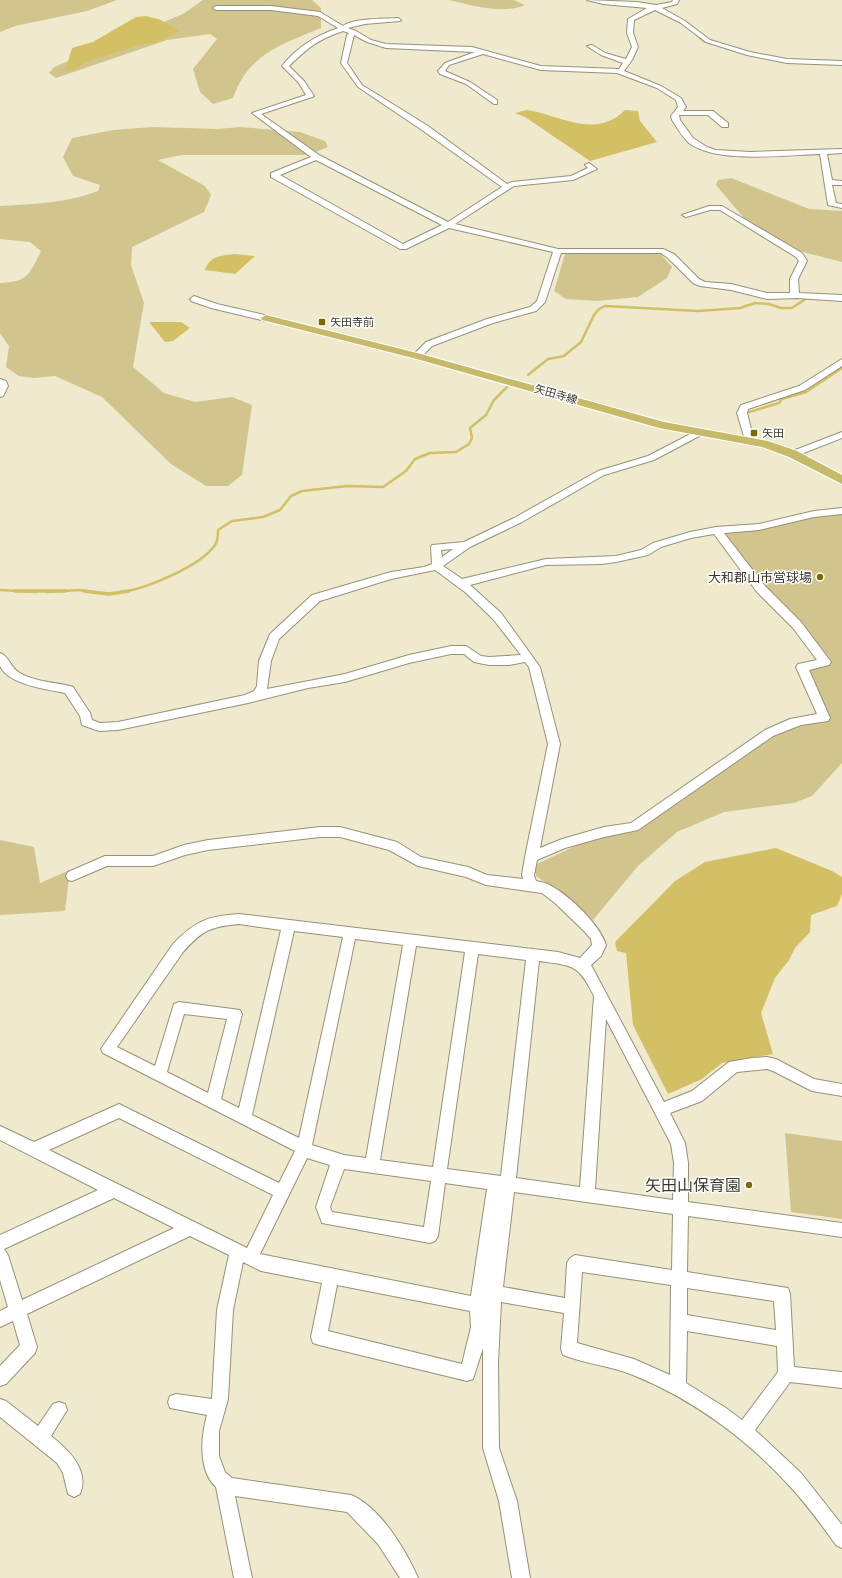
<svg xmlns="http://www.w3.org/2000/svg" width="842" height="1578" font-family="'Source Sans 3','Noto Sans JP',sans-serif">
  <rect width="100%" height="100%" fill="#efeace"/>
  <path fill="#d1c58d" d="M0 0H117L87 11 15 26 0 32Z
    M203 0H312L321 8V28C281 45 249 53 233 98L213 104 200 92 193 69 217 39 210 34 167 40 56 78 49 73 54 67 183 14Z
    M449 0H514L525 5C502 15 472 5 449 0Z
    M153 127 217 129 240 127 300 132 325 141 328 147 308 155H182L158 160 205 186 211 195 204 212 132 247 131 265 144 303 133 367 164 393 195 402 232 397 252 405 242 475 228 486H206L171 464 102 397 55 376 34 378 19 376 6 367 9 346 0 333V283C28 282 29 275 41 251L30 242 0 239V206C34 204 67 203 98 191L100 185 73 176 63 157 72 138 113 130Z
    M731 178 809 209 842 211V262L799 251 749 224 716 185 718 180Z
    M565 254H661L672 267 667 278 638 297 597 301 566 299 554 291Z
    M842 513V763L812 796 794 803 724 812 677 832 638 866 593 920 569 898 536 876 535 865 586 841 644 825 779 730 827 716 806 669 830 662 800 621 762 585 722 532 755 530 824 515Z
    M0 840 34 847 40 883 70 870 65 911 0 915Z
    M785 1133 842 1141V1219L791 1212Z"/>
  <path fill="#d3bf64" d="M146 16 161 20 179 31 158 42 136 46 91 60 69 72 65 71 72 48 93 42 136 17Z
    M527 110C560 115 596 140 625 110L638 111 640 121 657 142 590 161 525 117 515 113Z
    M234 254 255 256 235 274 205 270C210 256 220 256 234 254Z
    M149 322H181L190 328 173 341 165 342Z
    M776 848 832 871 842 877V894L837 906 811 915 810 932 795 948 789 960 775 978 761 1013 773 1054 722 1063 702 1079 668 1094 633 1025 626 953 617 951 615 942 675 881 705 862Z"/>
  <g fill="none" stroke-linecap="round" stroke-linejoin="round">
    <path stroke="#d3bf64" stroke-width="2" d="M696 34 703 41 730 49
      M795 60 842 61"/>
    <path stroke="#d3bf64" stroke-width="2.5" d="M528 375 548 359 564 356 581 342 594 315 599 309 605 306 698 311 740 308 755 303 769 304 781 308H792L807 298H810
      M746 413 779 403 782 399 806 392 842 368
      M0 590 36 592
      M47 592 79 590 92 592
      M123 592C147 588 201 566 215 545 218 540 218 535 218 530L232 521 263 517 280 510 291 496 302 491 347 486 383 487 406 471 415 459 430 453 456 452 469 444 472 438 470 428 486 415 494 400 507 387"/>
    <path stroke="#d3bf64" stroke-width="3.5" d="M15 591H66
      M84 591 109 594 129 591"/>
    <defs>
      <path id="minor" d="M587 0 637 2 656 5 672 2 673 0H679L677 4 662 8 685 21 710 40 750 52 787 59 842 61V65L787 63 747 55 706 42 681 23 655 10 634 20 633 33 638 47 632 60 624 71 661 86 681 98 686 107 683 111H713L728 123V127H722L708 115H679L680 120 693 138 707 147 716 150 750 152 842 149V153L827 154 832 180 842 181V185H832L836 203 842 204V208L828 205 820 154C785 155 717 164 689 143 682 137 677 127 672 120L671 116 678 107 676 100 657 88 617 73 541 70 483 54 449 65 445 71 470 82 497 100V104H494L466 84 440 74 438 71 445 63 475 52 386 48 367 42 354 35 347 63 362 85 428 126 507 184 512 182 571 176 588 168 585 165 589 163 597 169 573 180 514 186 455 224 558 249H663L674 254 699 279 705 282 731 284 767 293H790V279L799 261 796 257 720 210H710L686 217 682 215 709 206H722L802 253 807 261 798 279 799 293 842 295V301L797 298 767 299 731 290 700 286 693 283 668 258 661 253H561L545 302 536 311 493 323 432 346 420 358H414V354L426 342 487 319 530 307 537 301 553 252 449 228 406 249H400L271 177V173L311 157 252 113 306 95 299 83 282 66C297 47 315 36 338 28L318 16 271 10H216L213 8 216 6H271L320 12 343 26C353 18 384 19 398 18L401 20 400 21 365 24 348 28 356 31 371 40 386 44 472 47 541 66 619 69 623 63 601 55 587 46 592 45 605 53 626 59 632 47 627 33 628 19 647 8 603 4ZM343 31 349 33 347 35 341 63 358 87 422 130 502 187 448 222 319 155 261 114 312 97 314 96 304 81 289 66C309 47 317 40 343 31ZM316 160 442 225 403 244 280 175Z
        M194 296 217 304 269 316 270 318 266 321 211 308 191 301 190 299Z
        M842 359V366L805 390 748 409 747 413 754 441 752 443H746L737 413 741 405 799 386Z
        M0 379 6 381 8 386 3 396 0 397Z
        M700 429 703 430V434L654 460 604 475 522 522 470 547 443 566 462 579 546 559 616 556 641 550 653 543 690 532 716 527 759 524 814 511 842 508V514L814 517 759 530 724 533 765 586 801 622 831 662 829 665 809 670 830 718 828 721 801 725 773 736 638 830 604 837 565 848 537 860 534 875 536 881C541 882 547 883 551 886 570 896 600 925 606 945L601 956 591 965 664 1102 692 1091 729 1062 752 1058 767 1057 776 1059 814 1079 842 1084V1096L812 1091 773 1071 767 1069 737 1072 702 1101 670 1113 685 1143 688 1163V1202L842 1223V1237L688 1216 687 1272 788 1288 790 1294 794 1367 842 1372V1388L790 1382 755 1430 801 1473 842 1525V1548L836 1545C823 1527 810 1509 795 1492 751 1442 695 1400 633 1375 611 1366 586 1364 563 1355L561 1349 564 1313 501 1302 498 1363 499 1448 517 1501 530 1578H512L499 1501 483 1448V1348L473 1379 467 1381 319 1345 313 1343 311 1337 322 1283 261 1271 243 1262 233 1310 228 1399 219 1431V1456L225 1472 232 1478 351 1495C380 1507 406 1550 418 1578H400L378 1544 347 1512 235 1496 252 1578H234L216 1487C198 1471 201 1436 207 1415L170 1408 168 1402 170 1396 176 1394 212 1399 217 1310 229 1255 190 1236 27 1314 37 1347 35 1353 6 1384 0 1386V1366L20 1345 13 1321 0 1327V1311L8 1307 0 1280V1235L98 1190 0 1140V1126L34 1142 119 1104 279 1183 295 1151 103 1053 101 1049 173 944C195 921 208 916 239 914L558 952 580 958 592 945 591 939 584 931 555 903 542 893 486 885 466 877 418 866 389 850 340 837H320L208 850 185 855 153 866H107L72 881 68 880 66 876 68 872 105 856H153L184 845 208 840 320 827H340L397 842 421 857 468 867 487 875 523 879 522 875 525 857 548 744 529 667 525 662 509 665H489L474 662 464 654H451L409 663 345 682 308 688 248 703 118 730 99 731 82 725 80 716 65 693C46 689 9 685 0 666 0 662 0 657 0 653 9 656 10 666 17 671 32 682 56 682 73 687L90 713 92 720 100 723 118 722 245 695 254 691 257 686 259 661 270 634 312 595 391 572 424 567 432 564 431 547 432 545 464 542 514 518 598 471 648 456ZM714 534 757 592 793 628 817 660 798 664 796 667 817 714 790 719 765 730 631 823 604 827 562 839 540 848 560 744 540 667 501 613 470 585 546 565 602 564 616 562 648 555 661 547 691 538ZM453 549 442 557 441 550ZM435 570 465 592 493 619 521 655 489 657 481 656 466 646H451L409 655 345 674 267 689 271 661 279 639 320 601 391 579ZM239 924 281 930 239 1108 221 1099 242 1014 240 1010 179 1002 174 1004 155 1066 117 1047 183 952C203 930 209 927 239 924ZM294 931 343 937 299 1138 252 1115ZM355 939 403 945 366 1158 344 1155 312 1145ZM416 946 465 952 433 1167 380 1160ZM478 954 526 960 501 1176 447 1169ZM539 961C574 966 578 964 594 996L580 1187 516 1178ZM184 1014 227 1019 208 1093 167 1072ZM606 1019 671 1144 674 1163 673 1200 595 1189ZM119 1118 273 1195 247 1248 49 1150ZM307 1158 330 1165 316 1207 322 1223 430 1243 435 1241 438 1236 445 1183 487 1189 471 1296 260 1254ZM344 1169 431 1181 424 1227 332 1212 330 1207ZM514 1192 673 1214 672 1270 575 1255 570 1258 567 1263 565 1298 503 1287ZM114 1198 174 1228 22 1300 8 1255 4 1249ZM582 1272 671 1285 670 1375 634 1359 577 1343ZM337 1285 470 1311 471 1327 462 1364 328 1331ZM687 1288 774 1301 776 1330 687 1315ZM687 1331 777 1346 778 1372 742 1420 726 1408 686 1383Z
        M842 432V438L796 456H790L788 454 790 452Z
        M0 1399 6 1401 38 1426 53 1404 59 1402 65 1404 67 1410 51 1436C68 1449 90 1470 80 1494L74 1497 68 1494 63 1473 57 1463 0 1417Z"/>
      <path id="major" d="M266 315 421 354 664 422 768 441 797 451 842 475V484L789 457 762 447 659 428 413 358 262 320 261 318Z"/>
    </defs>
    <use href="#minor" stroke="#969178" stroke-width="2"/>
    <use href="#major" stroke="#fff" stroke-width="2"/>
    <use href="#minor" fill="#fff" fill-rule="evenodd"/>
    <use href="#major" fill="#c6b967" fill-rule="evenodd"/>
  </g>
  <g fill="#7c6b03" stroke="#fff" stroke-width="1.5">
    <rect x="318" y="318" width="8" height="8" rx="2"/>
    <rect x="750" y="429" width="8" height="8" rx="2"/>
    <circle cx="820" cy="577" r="4"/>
    <circle cx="749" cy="1185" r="4"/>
  </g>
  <g text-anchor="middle" stroke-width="3" stroke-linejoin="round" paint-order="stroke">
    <g font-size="11" fill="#3a382d" stroke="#fff" text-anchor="start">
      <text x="330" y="326">矢田寺前</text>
      <text x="762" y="437">矢田</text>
    </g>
    <g font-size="11" fill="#3a382d" stroke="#fff">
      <text transform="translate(556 394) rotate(16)" y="4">矢田寺線</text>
    </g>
    <g font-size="13" fill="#3a382d" stroke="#fff" text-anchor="end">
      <text x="812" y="582">大和郡山市営球場</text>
    </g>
    <g font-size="16" fill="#3a382d" stroke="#fff" text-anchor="end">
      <text x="741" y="1191">矢田山保育園</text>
    </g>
  </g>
</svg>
